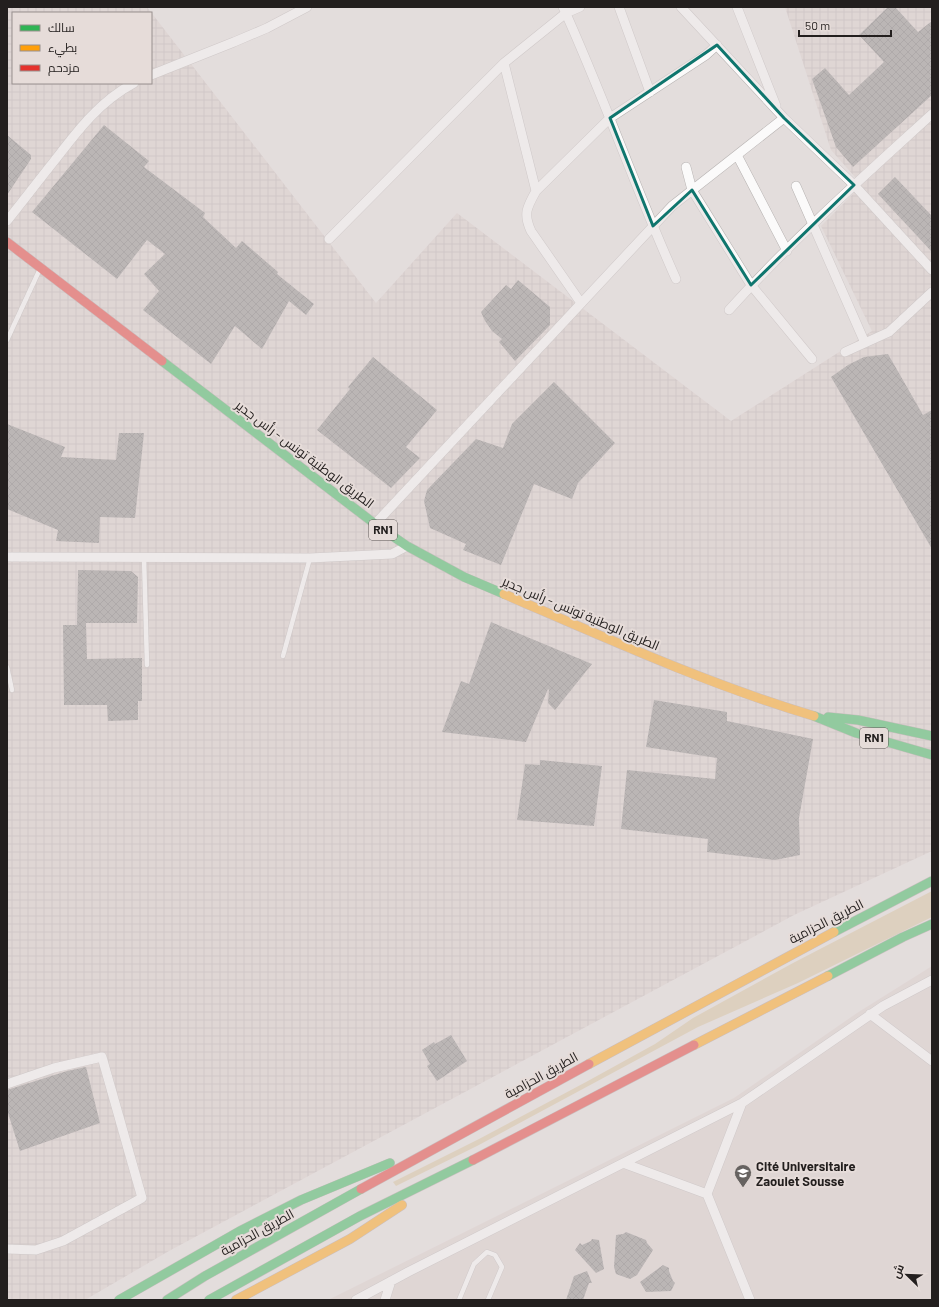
<svg xmlns="http://www.w3.org/2000/svg" width="939" height="1307" font-family="Barlow,Cairo,sans-serif">
  <defs>
    <pattern id="industrial-grid" width="8" height="8" patternUnits="userSpaceOnUse"><rect width="8" height="8" fill="#dacecb"/><path d="M0 4h8M4 0v8" fill="none" stroke="#bbb0ae"/></pattern>
    <pattern id="building-cross-hatch" width="8" height="8" patternUnits="userSpaceOnUse"><rect width="8" height="8" fill="#8a8786"/><path d="M0 0l8 8M0 8l8-8" fill="none" stroke="#706e6d"/></pattern>
  </defs>
  <rect width="100%" height="100%" fill="#e3dddc"/>
  <path fill="#dacecb" d="M932 966V1300H328L734 1098 857 1013Z"/>
  <path fill="url(#industrial-grid)" fill-rule="evenodd" d="M7 7H147L376 303 457 213 731 421 872 331 821 226 862 185 831 150 785 7H932V851L794 915 169 1251 85 1300H7ZM13 13H151V83H13Z"/>
  <path fill="#d5c29c" d="M932 891V917L798 983 698 1027 477 1146 396 1186 393 1182 479 1139 586 1082 655 1044 693 1018 793 963Z"/>
  <path fill="url(#building-cross-hatch)" d="M888 7H895L918 32 932 21V95L853 167 836 147 812 79 825 68 849 95 884 62 859 35Z
    M104 125 149 161 144 167 205 213 203 217 236 248 242 241 278 272 277 274 314 304 306 315 289 301 262 349 235 326 211 364 143 310 159 291 144 274 165 254 147 240 117 279 32 212Z
    M7 135 31 155V159L7 195Z
    M895 177 932 216V252L878 194Z
    M518 280 550 307V325L515 361 499 342 502 339 492 331 485 321 481 312 506 285 511 289Z
    M888 354 923 415 932 410V549L831 377 848 365 864 357Z
    M373 357 437 410 406 447 420 458 391 488 317 430 350 389 348 387Z
    M554 382 615 443 578 483 572 499 534 484 501 565 463 550 466 544 430 528 424 501 427 490 476 439 503 448 512 424Z
    M7 424 65 447 61 457 116 460 119 433H144L135 518 100 517 99 543 56 541 58 530 7 509Z
    M78 570 131 571 138 577 137 623H86L87 659 142 658V701H138V720L108 721 107 705H64L63 625H77Z
    M491 622 592 664 555 710 548 703 549 690 548 689 526 742 442 732 461 681 469 684Z
    M654 700 727 712V721L813 739 799 818 800 855 775 860 707 852 708 839 621 829 627 770 715 779 717 758 646 747Z
    M540 760 602 766 594 826 517 820 525 764 540 765Z
    M451 1035 467 1061 437 1081 427 1066 430 1064 422 1050 434 1042 435 1044Z
    M86 1067 100 1123 20 1151 7 1110V1090L67 1071Z
    M626 1232 646 1240 647 1243 653 1250 637 1275 630 1279 616 1274 614 1267 616 1235 623 1234Z
    M592 1239 599 1240 604 1269 596 1273 575 1250 580 1243 582 1245 591 1241Z
    M663 1265 669 1268V1271L673 1281 675 1283 671 1291 646 1292 640 1282Z
    M587 1271 592 1283H589L583 1300H566L574 1276Z"/>
  <g fill="none" stroke-linecap="round" stroke-linejoin="round">
    <defs>
      <path id="lane" d="M7 340 39 271
        M144 557 147 665
        M283 656 310 558
        M7 667 12 690
        M459 1300 474 1264 487 1252 495 1255 502 1267 488 1300"/>
      <path id="street" d="M563 7C604 97 636 190 676 279
        M619 7 650 92
        M681 7 784 118 854 185 932 270
        M737 7 776 106
        M504 63 536 191
        M151 75 234 42 267 28 307 7
        M737 155 787 251
        M686 167 692 190 751 285 812 359
        M796 186 865 343
        M7 221C23 201 39 180 55 160 78 130 100 101 134 83
        M329 239 441 126 504 63 566 13 580 7
        M581 303 531 231C523 214 527 207 536 191L610 118 706 55 717 45
        M729 310C792 240 863 177 932 114
        M845 352 889 332 932 292
        M375 524 672 206 784 118
        M7 557 310 558 392 554 407 546
        M870 1014 932 1061
        M7 1084 54 1068 102 1057 142 1198 63 1241 36 1250 7 1249
        M742 1103 707 1194 750 1300
        M623 1163 707 1194
        M356 1300 408 1272 742 1103 883 1006 932 980
        M385 1300 391 1281"/>
      <path id="fast" d="M162 361 375 524 407 546 464 577 504 594
        M814 716 856 733 932 755
        M828 717 858 720 932 736
        M834 932 932 881
        M828 976 903 937 932 924
        M119 1300 240 1231 301 1200 390 1163
        M167 1300 205 1276 361 1189
        M209 1300 360 1216 473 1160"/>
      <path id="slow" d="M504 594C606 638 707 684 814 716
        M694 1045 828 976
        M589 1064 834 932
        M236 1300 350 1239 402 1205"/>
      <path id="jam" d="M7 242 162 361
        M473 1160 694 1045
        M361 1189 589 1064"/>
    </defs>
    <use href="#lane" stroke="#b6b2b1" stroke-width="5.5"/>
    <use href="#street" stroke="#b6b2b1" stroke-width="10"/>
    <use href="#fast" stroke="#ab9c9d" stroke-width="10"/>
    <use href="#slow" stroke="#ab9c9d" stroke-width="10"/>
    <use href="#jam" stroke="#ab9c9d" stroke-width="10"/>
    <use href="#lane" stroke="#fbfafa" stroke-width="4.5"/>
    <use href="#street" stroke="#fbfafa" stroke-width="9"/>
    <use href="#fast" stroke="#30b455" stroke-width="9"/>
    <use href="#slow" stroke="#ff9f0a" stroke-width="9"/>
    <use href="#jam" stroke="#e5322d" stroke-width="9"/>
  </g>
  <path d="M0 0H939V1307H0ZM717 45 784 118 854 185 751 285 692 190 653 226 610 118Z" fill="#e3dddc" fill-opacity=".55" fill-rule="evenodd"/>
  <path fill="none" stroke="#0f766e" stroke-width="3" stroke-linejoin="round" d="M717 45 784 118 854 185 751 285 692 190 653 226 610 118Z"/>
  <defs>
    <symbol id="university-pin" viewBox="-11 -11 22 30"><path d="M0 17L-7.5 6A9.5 9.5 0 1 1 7.5 6Z" fill="#666260" stroke="#e6dcd9"/><path d="M0-5L7-2L0 1L-7-2ZM-4 1L0 2.5L4 1V4Q0 6-4 4Z" fill="#fff"/></symbol>
  </defs>
  <g fill-rule="evenodd">
    <use href="#university-pin" x="733" y="1163" width="20" height="27"/>
  </g>
  <g text-anchor="middle" stroke-width="4" stroke-linejoin="round" paint-order="stroke">
    <g fill="#e6dcd9" stroke="#5e5856" stroke-width="1">
      <rect x="369" y="520" width="28" height="20" rx="3"/>
      <rect x="860" y="728" width="28" height="20" rx="3"/>
    </g>
    <g font-size="12" font-weight="bold" fill="#231f1e">
      <text x="383" y="534">RN1</text>
      <text x="874" y="742">RN1</text>
    </g>
    <g font-size="13" fill="#231f1e" stroke="#e6dcd9">
      <text transform="translate(305 454) rotate(37)" y="5">الطريق الوطنية تونس - رأس جدير</text>
      <text transform="translate(581 613) rotate(23)" y="5">الطريق الوطنية تونس - رأس جدير</text>
      <text transform="translate(826 921) rotate(-27)" y="5">الطريق الحزامية</text>
      <text transform="translate(541 1075) rotate(-29)" y="5">الطريق الحزامية</text>
      <text transform="translate(257 1232) rotate(-29)" y="5">الطريق الحزامية</text>
    </g>
    <g font-size="13" font-weight="bold" fill="#231f1e" stroke="#e6dcd9" text-anchor="start">
      <text x="756" y="1171">Cité Universitaire<tspan x="756" dy="15">Zaouiet Sousse</tspan></text>
    </g>
  </g>
  <rect width="939" height="1307" fill="none" stroke="#231f1e" stroke-width="16"/>
  <rect x="12" y="12" width="140" height="72" fill="#e6dcd9" stroke="#98908e"/>
  <rect x="20" y="25" width="20" height="6" fill="#30b455" stroke="#98908e"/>
  <text x="48" y="32" font-size="12" fill="#231f1e">سالك</text>
  <rect x="20" y="45" width="20" height="6" fill="#ff9f0a" stroke="#98908e"/>
  <text x="48" y="52" font-size="12" fill="#231f1e">بطيء</text>
  <rect x="20" y="65" width="20" height="6" fill="#e5322d" stroke="#98908e"/>
  <text x="48" y="72" font-size="12" fill="#231f1e">مزدحم</text>
  <g transform="translate(907 1275) rotate(293)" stroke="#e6dcd9" stroke-width="3" paint-order="stroke">
  <path d="M0-3L7 15L0 10L-7 15Z" fill="#231f1e"/>
  <text y="-6" font-size="11" font-weight="bold" text-anchor="middle" fill="#231f1e">ش</text>
  </g>
  <path d="M799 30v6h92v-6" fill="none" stroke="#231f1e" stroke-width="2"/>
  <text x="805" y="30" font-size="12" fill="#231f1e" stroke="#e6dcd9" stroke-width="3" paint-order="stroke">50 m</text>
</svg>
